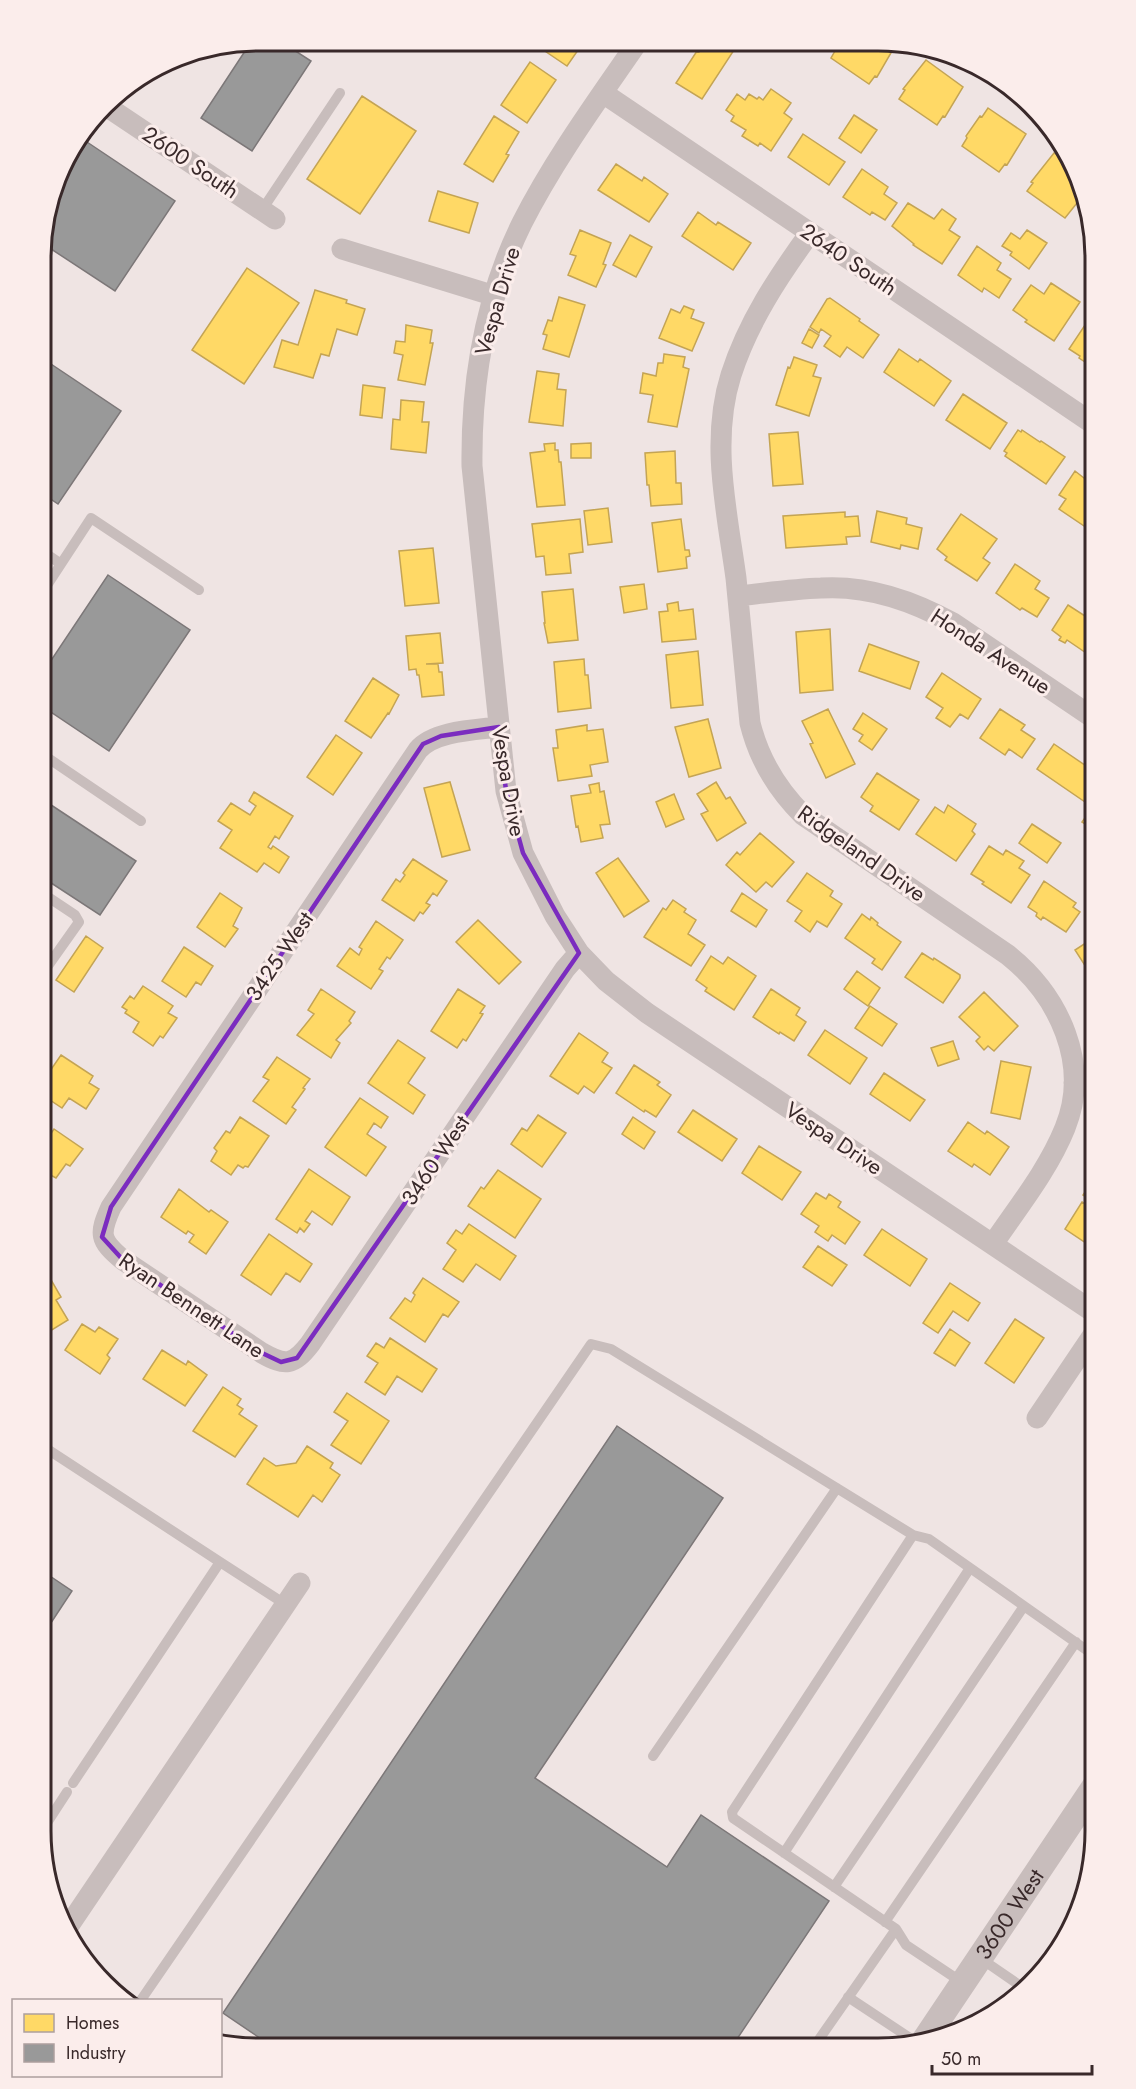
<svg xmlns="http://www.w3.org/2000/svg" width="1136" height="2089" font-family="Jost,sans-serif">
  <rect width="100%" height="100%" fill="#efe4e3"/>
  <path fill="#ffd966" stroke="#c4a454" stroke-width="1.5" d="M542 42 583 43 567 66 539 47Z
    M705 43H730L736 47 702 99 676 83 697 51 699 52Z
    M839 44H892L895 46 877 77 875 76 869 84 831 58Z
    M926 60 963 87 945 117 943 116 937 125 899 99 905 90 903 89Z
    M530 62 556 80 527 123 501 105Z
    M1006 87 1021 94 1033 111 1003 91Z
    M771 89 791 103 784 113 792 119 771 151 760 143 758 146 742 136 746 130 731 121 734 116 726 110 737 94 745 100 749 94 757 99 759 97 763 100Z
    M362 96 416 131 360 214 307 179Z
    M988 108 1026 134 1007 165 1005 164 999 172 962 146 967 138 966 136 980 116 982 117Z
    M854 115 877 130 861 153 839 138Z
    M494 116 519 132 506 154 509 155 493 182 464 164Z
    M803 134 845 162 829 185 788 157Z
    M1054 153 1067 162 1084 188 1085 193 1065 218 1027 191 1033 183 1031 182Z
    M616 164 642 181 644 177 668 194 649 222 598 190Z
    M862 169 888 187 884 194 897 203 885 220 872 212 870 215 843 197Z
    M438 191 478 203 469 233 429 221Z
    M908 203 934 219 942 209 956 219 949 230 960 237 942 264 913 245 914 244 892 226Z
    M698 212 716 225 718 222 751 243 733 270 682 236Z
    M580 230 611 243 603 264 606 265 596 287 568 275 576 256 570 254Z
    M1027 230 1047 243 1029 269 1010 255 1012 252 1002 246 1011 233 1020 239Z
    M630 235 652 247 636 277 613 265Z
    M977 246 1001 263 997 270 1011 279 999 298 984 288 982 292 958 275Z
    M247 268 299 303 244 384 192 350Z
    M1051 283 1080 302 1054 341 1025 322 1027 320 1013 310 1031 285 1044 294Z
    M315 290 347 300 346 303 365 309 357 335 337 329 329 356 321 354 313 378 274 367 282 340 298 345Z
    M559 297 585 305 569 357 543 349 547 335 543 334 548 320 552 321Z
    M830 298 860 319 859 321 879 335 863 358 847 347 840 357 824 346 831 336 821 329 819 333 810 327 827 299Z
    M684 306 694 310 691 318 704 323 692 351 659 338 671 309 680 313Z
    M1087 322 1093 326 1095 323V366L1092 364 1091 366 1079 358 1080 356 1069 349Z
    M406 325 432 330 430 343H433L425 385 398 380 403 355 394 353 396 341 405 342Z
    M809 329 819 335 812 348 802 343Z
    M899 349 918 362 920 359 951 381 934 406 884 372Z
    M664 354 685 357 683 367 689 369 677 427 648 422 653 395 640 393 643 373 656 376 658 363H663Z
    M794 357 817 365 813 376 821 378 809 416 776 405 788 367 790 368Z
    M537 371 559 374 557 389 566 390 563 426 529 422Z
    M363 385 385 388 382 418 360 415Z
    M963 394 1007 423 990 449 946 420Z
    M401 400 424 402 422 422H429L426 453 391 449 393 419 400 420Z
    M1018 430 1021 432 1022 430 1040 442 1041 441 1065 457 1046 484 1005 456 1007 453 1004 451Z
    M798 432 803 484 773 486 769 434Z
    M555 443V450H558L559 462H561L565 505 537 507 530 453 545 451 544 444Z
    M591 443V458H571V444Z
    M675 451 676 483H681L682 504 651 506 649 485H647L645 453Z
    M1075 471 1084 478 1087 474 1093 478 1090 481 1095 485V529L1093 532 1059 509 1066 499 1059 495Z
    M608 508 612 542 588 545 584 511Z
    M877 511 907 518 906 524 922 528 918 549 901 545 900 549 871 542Z
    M845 512V517L858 516 860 536 846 537 847 544 786 548 783 516Z
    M961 514 997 539 983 558 990 563 977 581 945 560 947 557 937 549Z
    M580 519 583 552 569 554 571 573 546 575 544 556 536 557 532 524Z
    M681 519 685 550H689L690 556 686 557 687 568 658 572 652 523Z
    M433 548 439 603 405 606 399 551Z
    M1015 564 1040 581 1035 589 1049 598 1037 617 1022 608 1020 610 996 593Z
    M644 584 647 609 624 613 620 587Z
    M573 589 578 640 548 643 544 623H545L542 592Z
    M678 602 679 611 693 609 696 639 662 642 659 612 668 611 667 604Z
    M1068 605 1088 618 1091 614 1095 616V652L1092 657 1067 640 1065 643 1059 640 1061 637 1052 630Z
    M830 629 833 690 800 693 796 632Z
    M440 633 443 663 426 664H438L439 672H442L444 695 422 697 419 675H417L416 669 409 670 406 636Z
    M869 644 919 662 910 689 859 671Z
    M698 651 703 705 671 708 666 655Z
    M584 659 585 675H588L591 708 558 712 554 662Z
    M942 673 981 699 968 719 960 714 950 727 936 718 943 708 926 697Z
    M373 678 399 695 389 714 388 713 371 738 345 721Z
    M828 709 855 764 826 778 810 744 813 743 802 721Z
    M1000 709 1025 725 1021 730 1035 739 1022 758 1009 749 1005 755 980 738Z
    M863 713 887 729 872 750 859 741 863 735 853 729Z
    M708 719 721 768 689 777 675 727Z
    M587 725V731L603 729 608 762 590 765 592 776 558 781 553 748H558L556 730Z
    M336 735 362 753 333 795 307 777Z
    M1054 744 1095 772V794L1088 804 1037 769Z
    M877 773 919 800 899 830 870 811 873 806 861 797Z
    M450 782 470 850 442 857 424 788Z
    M716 782 726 799 730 797 746 823 717 841 701 814 708 811 697 794Z
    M599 783 600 792 604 791 610 824 600 825 603 838 581 842 578 826 576 827 571 796 591 793 589 785Z
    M254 792 293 816 279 839 275 836 268 847 271 849 273 846 289 857 279 873 264 863 257 872 220 848 232 830 218 821 231 803 250 815 256 806 249 801Z
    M674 794 684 819 666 827 656 802Z
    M948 805 976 824 972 831 975 834 956 861 916 834 935 807 944 813Z
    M1092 808 1095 810V826L1093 829 1082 822Z
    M1032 824 1061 843 1047 863 1019 843Z
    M760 833 794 862 772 887 766 882 756 892 726 865 737 852 740 855Z
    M989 846 1003 855 1006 850 1024 861 1019 868 1030 875 1011 903 982 884 984 882 971 874Z
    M618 858 649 901 624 917 596 873Z
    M413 859 447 881 437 896 433 893 426 903 430 905 423 914 420 912 414 921 382 900 396 879 400 882 405 875 403 873Z
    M807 873 833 891 830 896 842 904 827 927 817 921 810 932 795 921 802 911 787 901Z
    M1044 881 1076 903 1073 907 1080 912 1066 932 1043 917 1041 920 1036 916 1037 913 1028 907Z
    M220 893 242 908 233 926 238 929 225 947 197 927Z
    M742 893 767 910 756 927 731 911Z
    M673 900 686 909 684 912 696 920 688 934 705 945 691 966 644 937 663 908 666 910Z
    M862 914 870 920 871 917 878 923 877 925 901 942 882 970 872 963 875 959 845 938Z
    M478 920 521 962 499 984 456 942Z
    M376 921 403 940 390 959 387 957 379 969 383 971 371 989 337 966 350 948 359 955 362 949 359 947Z
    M86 936 103 948 74 992 56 980Z
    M1095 937V979L1093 978 1075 950Z
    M184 947 213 966 201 985 196 982 186 997 162 981Z
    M922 953 933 960 934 958 960 975V978L943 1003 905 977Z
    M711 956 723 964 728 957 756 976 734 1010 705 991 707 988 696 980Z
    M857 971 880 988 868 1006 844 989Z
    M143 986 173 1006 168 1013 177 1018 163 1038 160 1036 153 1046 133 1032 139 1022 125 1013 127 1010 122 1007 130 996 134 999Z
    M321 989 355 1012 349 1021 351 1023 336 1040 340 1043 331 1058 297 1035 314 1014 308 1010Z
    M458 989 485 1006 480 1013 483 1014 466 1041 463 1039 457 1048 431 1031Z
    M771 989 800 1008 796 1015 806 1022 794 1041 780 1032 779 1034 753 1017Z
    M984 992 1018 1026 994 1051 988 1046 984 1050 976 1041 980 1037 959 1017Z
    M870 1006 897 1024 882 1046 855 1028Z
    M825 1030 867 1058 850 1084 808 1055Z
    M579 1033 608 1053 602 1062 612 1068 594 1093 584 1086 578 1094 550 1076Z
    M398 1040 425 1058 408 1083 425 1095 413 1114 368 1083Z
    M953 1041 959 1059 938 1066 931 1048Z
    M61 1055 93 1076 89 1083 99 1089 86 1109 69 1098 62 1108 41 1094V1084Z
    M277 1057 310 1079 303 1088 305 1089 292 1107 296 1110 286 1124 253 1101 269 1080 263 1077Z
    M1001 1061 1031 1067 1020 1119 991 1113Z
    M634 1065 660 1082 657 1085 671 1095 656 1117 645 1110 644 1112 616 1093Z
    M884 1073 925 1100 910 1121 870 1094Z
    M360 1098 388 1117 381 1128 374 1123 367 1134 386 1147 366 1176 325 1147Z
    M693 1110 737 1139 722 1161 678 1132Z
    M538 1115 566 1133 542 1167 511 1144 522 1128 527 1131Z
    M240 1117 269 1136 248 1167 245 1166 243 1168 238 1165 231 1175 211 1161 217 1151 214 1148 226 1131 230 1133Z
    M633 1117 655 1132 644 1149 622 1134Z
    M968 1122 985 1134 987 1131 1009 1147 990 1175 974 1164 972 1167 948 1151Z
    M54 1129 83 1149 70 1166 66 1164 56 1178 41 1170V1148Z
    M759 1146 801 1172 782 1200 742 1173Z
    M309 1169 350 1197 332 1225 312 1211 305 1221 310 1224 304 1232 300 1228 297 1233 276 1219Z
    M498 1170 541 1199 515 1238 468 1206 481 1187 484 1189Z
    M1095 1177V1203L1083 1195Z
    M179 1189 209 1212 211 1210 228 1222 206 1254 189 1242 194 1235 188 1231 186 1234 161 1217Z
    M816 1193 826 1199 829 1194 841 1202 838 1207 860 1222 845 1244 832 1235 828 1241 815 1232 819 1226 801 1214Z
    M1082 1202 1095 1210V1249L1065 1229Z
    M469 1224 516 1256 500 1280 476 1264 463 1282 443 1269 456 1250 447 1243 456 1230 462 1234Z
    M882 1229 927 1259 910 1286 864 1255Z
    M269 1234 312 1264 300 1282 286 1273 271 1295 241 1275Z
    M818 1246 847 1265 832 1286 803 1267Z
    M41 1276 44 1281 50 1278 61 1297 56 1300 68 1320 42 1336Z
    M423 1278 459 1302 448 1317 443 1314 425 1342 390 1318 405 1298 411 1302 415 1295 413 1293Z
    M950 1283 980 1303 968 1321 953 1311 938 1333 923 1323Z
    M1015 1319 1044 1338 1014 1383 985 1363Z
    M82 1324 95 1332 99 1327 118 1339 107 1355 110 1358 100 1374 65 1350Z
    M950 1329 970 1343 955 1366 934 1353Z
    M390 1338 437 1369 422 1392 397 1376 385 1395 365 1382 378 1363 367 1356 376 1343 384 1348Z
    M162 1350 186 1365 188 1361 207 1375 185 1406 143 1379Z
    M223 1387 241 1399 237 1405 243 1409 239 1414 257 1426 235 1457 193 1431Z
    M347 1393 389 1421 361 1464 331 1445 348 1421 334 1412Z
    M307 1446 333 1463 330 1468 340 1475 322 1502 313 1495 298 1517 247 1484 264 1458 276 1466 296 1463Z"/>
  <path fill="#999" stroke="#7c7778" stroke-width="1.5" d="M258 40 280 41 311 61 252 151 201 118 251 42Z
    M81 138 175 201 115 291 42 243V230L63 161Z
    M42 358 121 411 58 504 42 493Z
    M108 575 190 630 109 751 42 706V674Z
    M42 799 136 861 100 915 42 877Z
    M617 1426 723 1498 535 1778 667 1867 701 1815 829 1901 731 2048 273 2047 223 2013Z
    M41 1570 72 1591 41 1638Z"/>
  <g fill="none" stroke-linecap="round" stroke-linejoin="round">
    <path stroke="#c8bdbc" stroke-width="10" d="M262 210 340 93
      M42 551 61 564
      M42 593 91 518 199 590
      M42 754 141 821
      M42 893 75 915 79 922 45 970
      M41 1445 220 1562 73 1783
      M220 1562 285 1604
      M653 1756 837 1488
      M41 1832 67 1792
      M784 1853 970 1568
      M834 1887 1024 1606
      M885 1922 1076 1642
      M980 1958 1025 1989
      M963 1983 906 1945 896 1929 733 1818 732 1812 913 1535 929 1539 1095 1656
      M848 1997 916 2042
      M141 2000 591 1344 611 1349 913 1535
      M813 2048 896 1929"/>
    <path stroke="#c8bdbc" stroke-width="21" d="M637 43C597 101 554 160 522 223 485 298 471 383 472 466L506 791 523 853 555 916 579 953 606 981 647 1013 1095 1313
      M603 93 1095 425
      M106 106 275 219
      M810 233C778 277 748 322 731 375 710 441 727 512 736 578 741 626 745 675 750 723 759 760 777 789 803 815L1008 955C1059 996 1091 1064 1065 1128 1048 1170 1018 1207 993 1244
      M342 249 495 296
      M738 596C765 593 793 589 821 588 867 585 913 601 953 623L1095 719
      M499 727C475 730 434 731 418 750L111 1207C99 1234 99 1240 123 1260L262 1353C285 1366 293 1366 310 1344L565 969 579 953
      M1074 1083 1095 1084
      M1037 1418 1095 1332
      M66 1930 300 1583"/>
    <path stroke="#c8bdbc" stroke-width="26" id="s1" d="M924 2041 1095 1786"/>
  </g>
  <path fill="none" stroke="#7b2cbf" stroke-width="4.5" stroke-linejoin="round" d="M499 727 506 791 523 853 579 953 297 1358 281 1362 262 1353 123 1260 102 1237 111 1207 423 744 441 736Z"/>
  <g text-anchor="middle" stroke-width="6" stroke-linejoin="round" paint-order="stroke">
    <g font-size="22" fill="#39292a" stroke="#fbedeb">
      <text transform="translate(191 162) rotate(34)" y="8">2600 South</text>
      <text transform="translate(849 259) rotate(34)" y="8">2640 South</text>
      <text transform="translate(497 301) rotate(-74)" y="8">Vespa Drive</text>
      <text transform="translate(991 651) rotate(33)" y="8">Honda Avenue</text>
      <text transform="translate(509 781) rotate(80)" y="8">Vespa Drive</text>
      <text transform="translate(862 853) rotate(35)" y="8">Ridgeland Drive</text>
      <text transform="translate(279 956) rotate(-56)" y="8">3425 West</text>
      <text transform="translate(834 1138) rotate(34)" y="8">Vespa Drive</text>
      <text transform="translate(435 1160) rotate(-56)" y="8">3460 West</text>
      <text transform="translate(192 1305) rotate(34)" y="8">Ryan Bennett Lane</text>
      <text dy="8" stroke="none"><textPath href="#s1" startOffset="153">3600 West</textPath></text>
    </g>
  </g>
  <path d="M0 0H1136V2089H0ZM258 51H878A207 207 0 0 1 1085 258V1831A207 207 0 0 1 878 2038H258A207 207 0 0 1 51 1831V258A207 207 0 0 1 258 51Z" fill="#fbedeb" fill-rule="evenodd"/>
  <path fill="none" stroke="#39292a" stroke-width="3" d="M258 51H878A207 207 0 0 1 1085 258V1831A207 207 0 0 1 878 2038H258A207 207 0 0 1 51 1831V258A207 207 0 0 1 258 51Z"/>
  <rect x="12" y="1999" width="210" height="78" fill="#fbedeb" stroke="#ad9f9e" stroke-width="1.5"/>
  <rect x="24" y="2014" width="30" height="18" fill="#ffd966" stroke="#ad9f9e" stroke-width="1.5"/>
  <text x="66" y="2029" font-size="18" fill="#39292a">Homes</text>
  <rect x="24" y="2044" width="30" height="18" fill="#999999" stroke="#ad9f9e" stroke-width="1.5"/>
  <text x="66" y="2059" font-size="18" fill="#39292a">Industry</text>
  <path d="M932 2065v9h160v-9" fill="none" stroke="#39292a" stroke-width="3"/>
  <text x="941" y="2065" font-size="18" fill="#39292a" stroke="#fbedeb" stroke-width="4.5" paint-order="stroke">50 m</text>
</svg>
